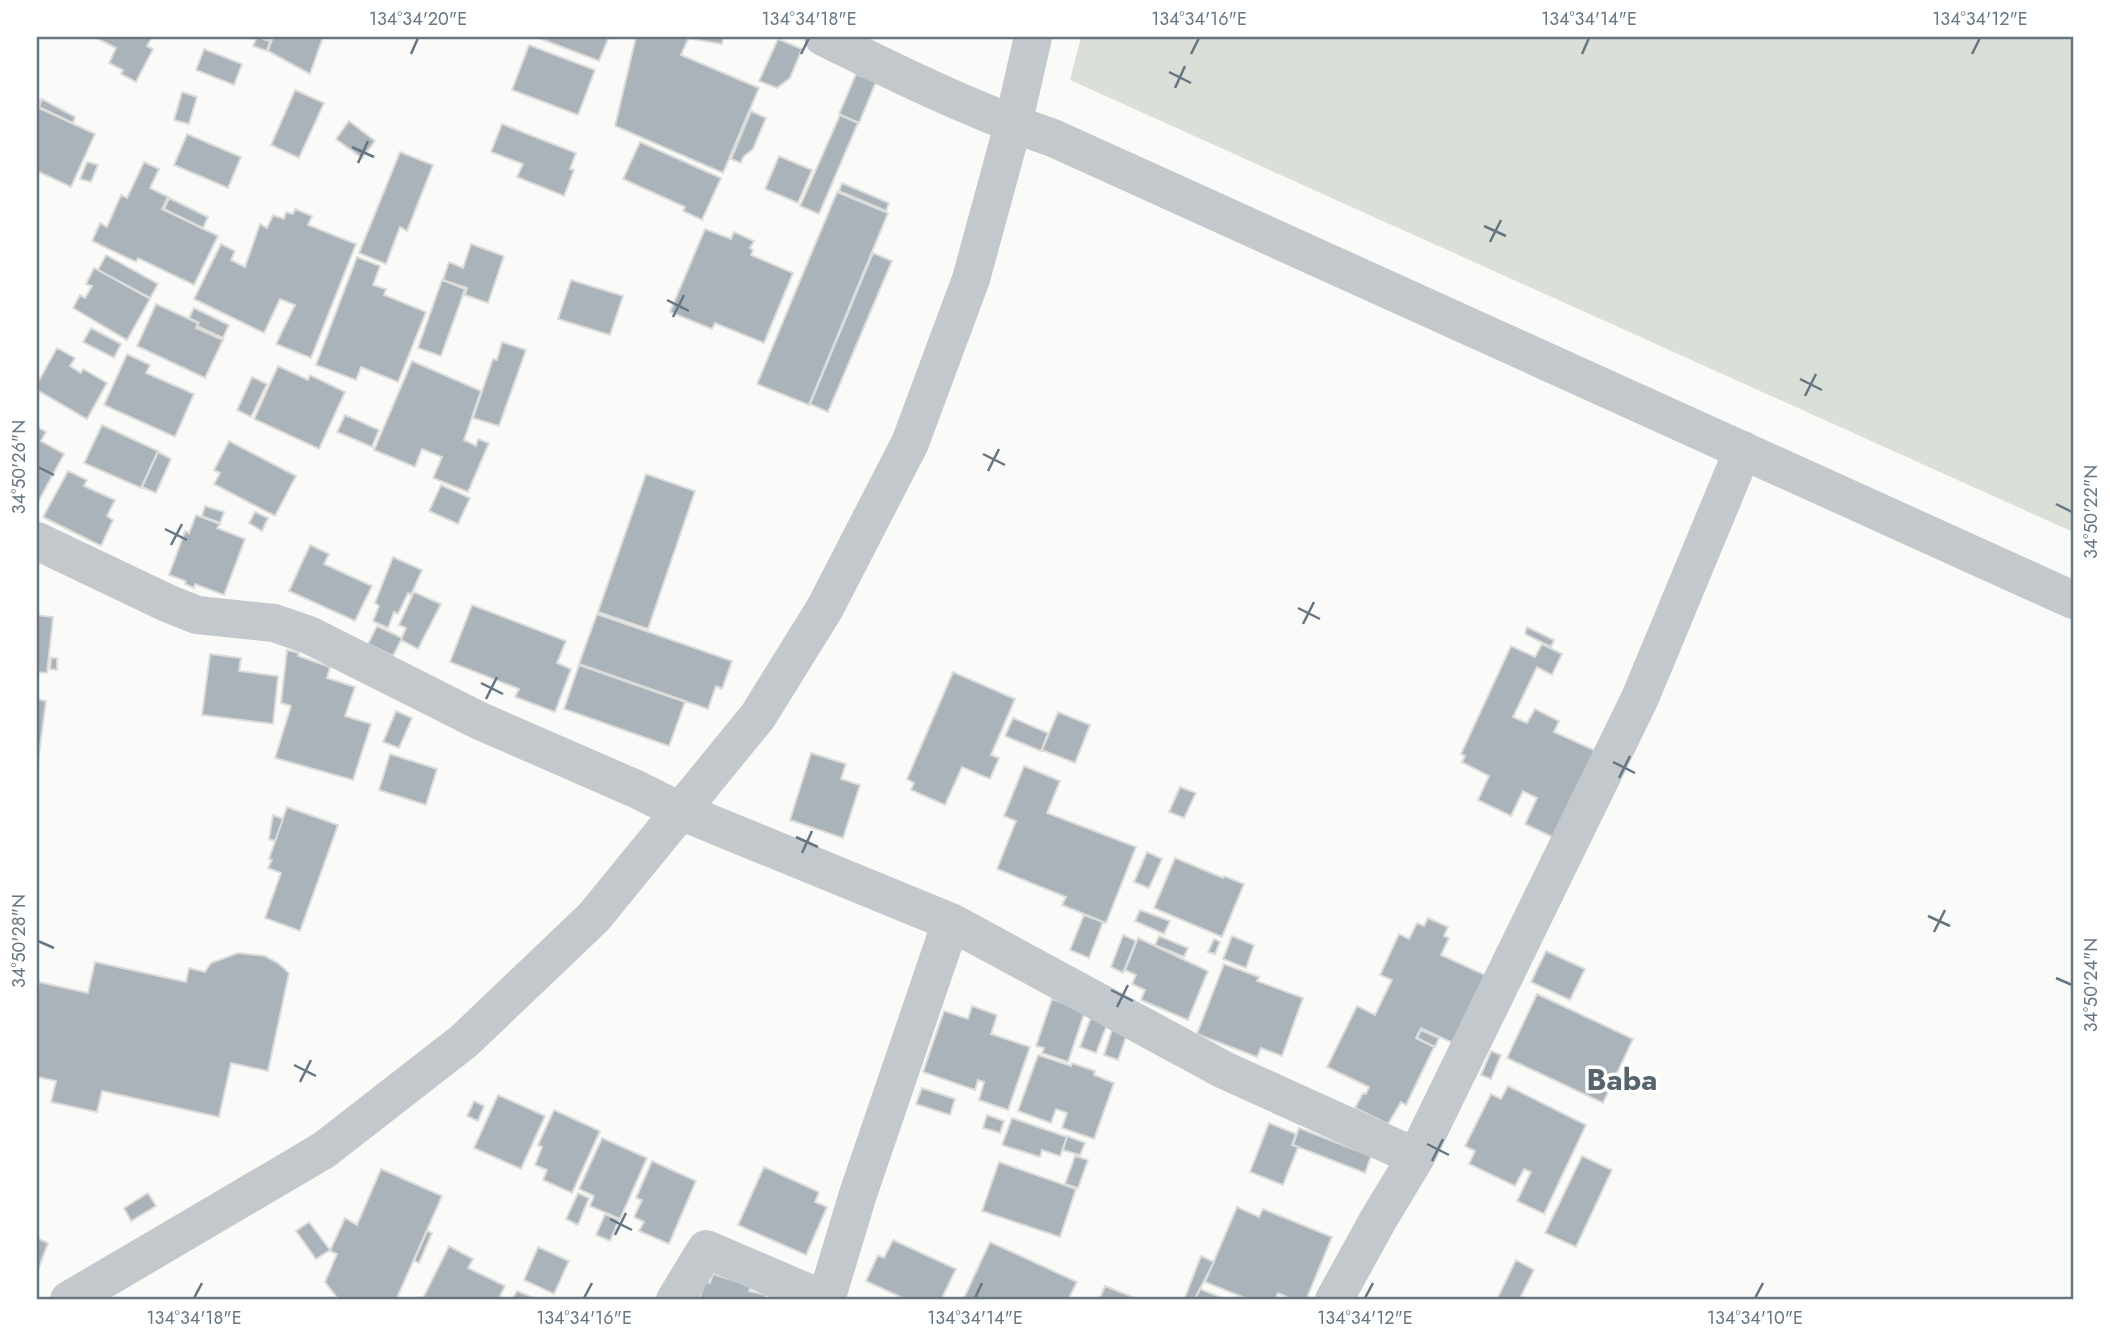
<svg xmlns="http://www.w3.org/2000/svg" width="2110" height="1337" font-family="Jost,sans-serif">
  <rect width="100%" height="100%" fill="#fafaf8"/>
  <path fill="#dadfd7" d="M1081 37H2073V532L1070 80Z"/>
  <path fill="#aab3b9" stroke="#dcdcda" stroke-width="2" d="M94 37H152L147 46 153 49 136 82 121 74 123 70 109 63 116 48Z
    M257 37 270 41 267 51 253 46Z
    M273 37H323L310 74 268 51Z
    M536 37H609L599 61Z
    M636 37H689L681 55 759 88 723 173 615 126Z
    M693 37H723L722 44 692 39Z
    M778 39 802 49 790 78 777 88 759 81Z
    M529 45 595 70 578 115 512 90Z
    M204 49 242 64 234 85 196 70Z
    M856 74 876 82 859 123 839 114Z
    M295 90 324 103 299 158 271 145Z
    M182 92 197 97 189 124 174 120Z
    M37 99 41 100 37 107 95 134 71 187 37 171Z
    M42 99 75 117 73 123 39 107Z
    M751 111 766 118 753 149 743 157 741 163 731 159Z
    M840 115 858 123 819 214 800 206Z
    M349 121 375 141 362 158 336 139Z
    M502 124 576 153 570 169 574 170 564 196 517 177 523 164 491 152Z
    M187 134 241 157 228 188 174 165Z
    M640 142 721 178 702 220 683 211 685 207 623 179Z
    M400 152 433 165 407 231 400 227 386 264 359 253Z
    M779 156 812 170 798 203 765 189Z
    M87 162 98 165 91 182 80 179Z
    M144 162 159 169 150 188 168 197 162 209 218 236 194 285 138 258 136 262 92 241 100 223 107 227 121 195 127 198Z
    M842 183 889 203 886 211 839 191Z
    M837 192 888 213 809 405 757 384Z
    M169 198 208 217 203 228 164 209Z
    M295 209 312 216 308 225 356 244 311 358 276 344 295 305 280 299 264 333 194 299 221 244 235 251 231 260 245 267 260 224 267 228 273 215 284 219 286 212 293 214Z
    M705 229 731 239 734 232 754 241 750 248 753 250 751 255 793 273 764 343 715 323 712 329 670 312Z
    M471 244 504 256 488 303 465 295 467 288 443 280 449 262 463 268Z
    M873 253 892 261 828 412 810 404Z
    M106 255 158 284 150 298 98 270Z
    M357 257 380 266 373 285 386 289 384 295 426 312 398 382 361 367 356 380 316 365Z
    M94 268 150 299 127 340 73 308 80 295 85 298 92 286 86 284Z
    M442 280 465 289 441 356 418 348Z
    M571 280 623 296 610 335 558 319Z
    M156 304 198 323 196 328 223 340 205 378 137 346Z
    M194 308 229 325 223 338 197 326 199 323 189 318Z
    M91 328 121 344 114 358 83 342Z
    M502 342 526 350 499 426 473 418 493 359 497 360Z
    M57 348 75 358 70 366 81 373 83 369 107 383 87 419 37 390V384Z
    M127 354 150 365 146 373 194 394 175 437 104 405Z
    M412 361 481 391 464 440 476 446 478 439 489 443 468 492 433 478 442 457 422 449 415 467 374 450Z
    M278 366 308 380 310 375 345 392 319 449 254 419Z
    M252 377 267 384 251 417 237 410Z
    M345 415 379 430 372 447 337 432Z
    M102 425 158 451 141 488 84 463Z
    M37 427 46 432 41 441 64 454 37 504Z
    M229 441 296 476 275 516 214 484 220 473 214 470Z
    M158 452 171 459 156 493 142 487Z
    M68 471 87 480 84 486 115 500 107 516 113 520 101 546 43 517Z
    M646 474 695 491 648 629 598 612Z
    M441 485 470 498 458 524 429 511Z
    M205 506 224 512 220 523 202 516Z
    M255 512 268 518 262 531 249 523Z
    M196 515 220 524 217 528 245 539 224 595 195 584 194 588 185 584 186 581 169 575 185 531 189 533Z
    M310 545 329 554 324 564 372 586 355 621 289 591Z
    M393 557 422 570 411 595 408 593 398 614 394 612 388 628 373 621 379 606 375 603Z
    M414 592 441 604 418 649 401 640 406 628 399 625Z
    M472 605 566 641 557 663 571 669 555 712 515 697 519 689 450 662Z
    M597 614 732 661 722 689 716 686 708 709 579 664Z
    M37 615 53 617 47 673 37 672Z
    M377 626 402 638 393 656 368 644Z
    M1527 627 1554 640 1551 647 1525 634Z
    M1542 644 1562 654 1552 675 1537 667 1513 717 1527 723 1535 709 1559 721 1554 732 1596 751 1555 838 1525 824 1537 798 1523 791 1511 816 1478 800 1489 776 1462 762 1465 756 1461 754 1511 646 1535 657Z
    M287 650 299 653 298 656 330 667 327 678 355 687 345 716 371 724 353 780 275 758 291 706 281 703Z
    M210 654 241 658 239 671 278 676 273 724 202 715Z
    M51 658H57V670L50 669Z
    M579 665 685 702 669 746 564 709Z
    M953 672 1015 699 991 755 999 758 990 779 962 767 945 805 911 790 914 783 907 779Z
    M37 699 46 701 38 762 37 761Z
    M396 711 412 718 399 748 383 742Z
    M1058 712 1090 725 1075 763 1042 750Z
    M1013 718 1048 733 1041 751 1005 736Z
    M811 753 846 764 841 779 860 785 843 838 790 820Z
    M390 754 437 769 426 805 379 790Z
    M1024 766 1060 781 1047 813 1136 847 1106 923 1062 905 1066 897 997 869 1016 821 1004 816Z
    M1180 787 1196 793 1184 818 1169 812Z
    M287 807 338 825 300 931 265 918 281 873 268 868 272 860 269 859Z
    M273 815 283 819 275 841 269 839Z
    M1147 852 1162 859 1149 888 1134 882Z
    M1175 858 1223 878 1224 876 1244 884 1222 937 1154 908Z
    M1140 910 1170 921 1164 934 1135 921Z
    M1084 915 1103 922 1089 958 1070 950Z
    M1428 918 1448 927 1444 936 1449 938 1441 955 1485 975 1455 1044 1421 1028 1416 1038 1434 1047 1406 1105 1401 1102 1388 1124 1355 1108 1363 1093 1366 1094 1369 1087 1327 1067 1357 1006 1375 1015 1392 980 1380 975 1399 934 1409 939 1417 923 1424 926Z
    M1123 935 1136 941 1123 973 1111 967Z
    M1159 936 1188 948 1184 957 1155 945Z
    M1232 936 1254 945 1246 968 1223 959Z
    M1138 938 1208 971 1188 1020 1141 1000 1145 990 1132 984 1136 975 1125 970Z
    M1214 939 1220 942 1215 954 1208 952Z
    M1546 951 1585 969 1570 1000 1531 982Z
    M238 953 265 956 278 963 289 973 268 1071 231 1063 219 1117 102 1091 97 1112 51 1102 56 1081 37 1077V993L39 982 88 993 95 962 186 982 189 968 205 972 211 963Z
    M1224 964 1259 977 1257 981 1303 998 1282 1056 1261 1048 1257 1057 1197 1034Z
    M1537 994 1633 1039 1603 1103 1507 1058Z
    M1052 999 1085 1011 1068 1062 1042 1053 1044 1048 1036 1046Z
    M972 1006 997 1015 991 1034 1030 1047 1008 1110 979 1100 984 1082 978 1080 975 1090 923 1072 944 1011 968 1019Z
    M1091 1017 1108 1022 1096 1053 1080 1047Z
    M1112 1030 1127 1034 1118 1060 1104 1055Z
    M1421 1030 1439 1038 1435 1047 1417 1038Z
    M1491 1051 1501 1055 1491 1079 1481 1075Z
    M1038 1055 1071 1066 1072 1063 1095 1071 1094 1075 1114 1083 1094 1139 1062 1128 1067 1113 1056 1109 1051 1123 1018 1111Z
    M1508 1086 1586 1125 1544 1214 1517 1201 1531 1172 1524 1169 1515 1186 1469 1164 1475 1151 1465 1146 1491 1094 1501 1099Z
    M922 1088 955 1099 950 1115 916 1104Z
    M498 1095 545 1116 521 1169 474 1148Z
    M474 1101 484 1106 478 1121 467 1116Z
    M554 1110 600 1131 572 1193 543 1180 547 1170 535 1165 542 1147 538 1145Z
    M987 1115 1004 1121 1000 1133 983 1128Z
    M1012 1118 1067 1137 1060 1156 1042 1150 1040 1157 1002 1145Z
    M1269 1123 1296 1134 1292 1145 1298 1147 1283 1185 1250 1172Z
    M1299 1128 1371 1156 1365 1173 1293 1145Z
    M1067 1136 1085 1143 1080 1155 1063 1150Z
    M602 1138 647 1158 620 1219 590 1206 594 1196 579 1189Z
    M1075 1156 1088 1160 1078 1188 1065 1184Z
    M1582 1156 1612 1170 1576 1247 1545 1233Z
    M652 1161 696 1181 669 1244 639 1231 644 1222 634 1217 642 1200 636 1198Z
    M999 1162 1076 1189 1060 1237 982 1211Z
    M764 1167 819 1192 815 1202 827 1207 806 1255 738 1225Z
    M381 1169 442 1196 396 1300H339L325 1282 337 1254 330 1251 345 1218 357 1225Z
    M148 1193 156 1206 131 1221 124 1208Z
    M578 1193 589 1198 578 1225 566 1219Z
    M1237 1207 1259 1217 1263 1209 1332 1237 1306 1300H1294L1278 1293 1275 1300H1250L1205 1282Z
    M605 1214 619 1220 610 1241 596 1235Z
    M309 1222 330 1250 316 1259 296 1231Z
    M427 1231 432 1233 419 1263 414 1261Z
    M37 1238 48 1243 38 1270H37Z
    M893 1240 956 1269 941 1300H907L866 1281 878 1255 884 1258Z
    M990 1242 1077 1282 1068 1300H963Z
    M449 1246 473 1259 468 1268 505 1286 498 1300 423 1298Z
    M538 1247 569 1261 554 1294 524 1280Z
    M1201 1256 1214 1262 1194 1300H1184Z
    M1516 1260 1534 1270 1519 1300H1499L1497 1299Z
    M713 1274 751 1286 749 1291 766 1295 764 1300H699L705 1282 710 1283Z
    M1105 1286 1140 1300H1099Z
    M1200 1289 1227 1300H1195Z
    M517 1291 539 1300H512Z"/>
  <g fill="none" stroke-linecap="round" stroke-linejoin="round">
    <path stroke="#c3c8cc" stroke-width="38" d="M823 37C898 74 973 111 1053 138L2073 600
      M37 541 167 603 197 615 274 623 309 635 480 721 636 789 680 811 951 922 1224 1070 1416 1157
      M675 1300 706 1249 825 1300
      M826 1300 858 1194 951 922
      M1334 1300 1378 1220 1416 1157 1640 698 1743 450"/>
    <path stroke="#c3c8cc" stroke-width="38" d="M69 1300 324 1150 464 1041 594 917 758 716 825 608 910 443 971 279 1013 125 1033 37"/>
  </g>
  <path fill="none" stroke="#657683" stroke-width="2.5" d="M411 54 418 38M801 54 809 38M1191 54 1199 38M1582 54 1589 38M1972 54 1980 38M1169 72 1191 83M1175 88 1185 66M352 147 374 157M358 163 368 141M1484 226 1506 236M1490 242 1501 220M667 300 689 311M673 317 684 295M1800 379 1822 390M1805 396 1816 374M983 454 1005 465M38 467 54 475M988 471 999 449M2056 504 2072 512M165 529 187 540M171 545 182 524M1298 608 1320 619M1303 624 1314 602M481 683 503 694M486 699 497 677M1613 762 1635 773M1619 778 1630 756M796 837 818 847M802 853 812 831M1928 916 1950 926M1934 932 1945 910M38 941 54 948M2056 978 2072 985M1111 990 1133 1001M1117 1007 1128 985M294 1065 316 1076M300 1082 311 1060M1427 1144 1449 1155M1432 1161 1443 1139M610 1219 632 1230M615 1235 626 1213M194 1298 202 1283M584 1298 592 1283M975 1298 982 1283M1365 1298 1373 1283M1755 1298 1763 1283"/>
  <g text-anchor="middle" stroke-width="7" stroke-linejoin="round" paint-order="stroke">
    <g font-size="30" font-weight="bold" fill="#57646e" stroke="#fff">
      <text x="1622" y="1090">Baba</text>
    </g>
  </g>
  <rect width="2110" height="1337" fill="none" stroke="#ffffff" stroke-width="77"/>
  <rect x="38" y="38" width="2034" height="1260" fill="none" stroke="#657683" stroke-width="2.5"/>
  <g font-size="18" text-anchor="middle" fill="#657683">
    <text x="418" y="25">134°34'20"E</text>
    <text x="809" y="25">134°34'18"E</text>
    <text x="1199" y="25">134°34'16"E</text>
    <text x="1589" y="25">134°34'14"E</text>
    <text x="1980" y="25">134°34'12"E</text>
    <text transform="translate(19 467) rotate(-90)" y="6">34°50'26"N</text>
    <text transform="translate(2091 512) rotate(-90)" y="6">34°50'22"N</text>
    <text transform="translate(19 941) rotate(-90)" y="6">34°50'28"N</text>
    <text transform="translate(2091 985) rotate(-90)" y="6">34°50'24"N</text>
    <text x="194" y="1324">134°34'18"E</text>
    <text x="584" y="1324">134°34'16"E</text>
    <text x="975" y="1324">134°34'14"E</text>
    <text x="1365" y="1324">134°34'12"E</text>
    <text x="1755" y="1324">134°34'10"E</text>
  </g>
</svg>
